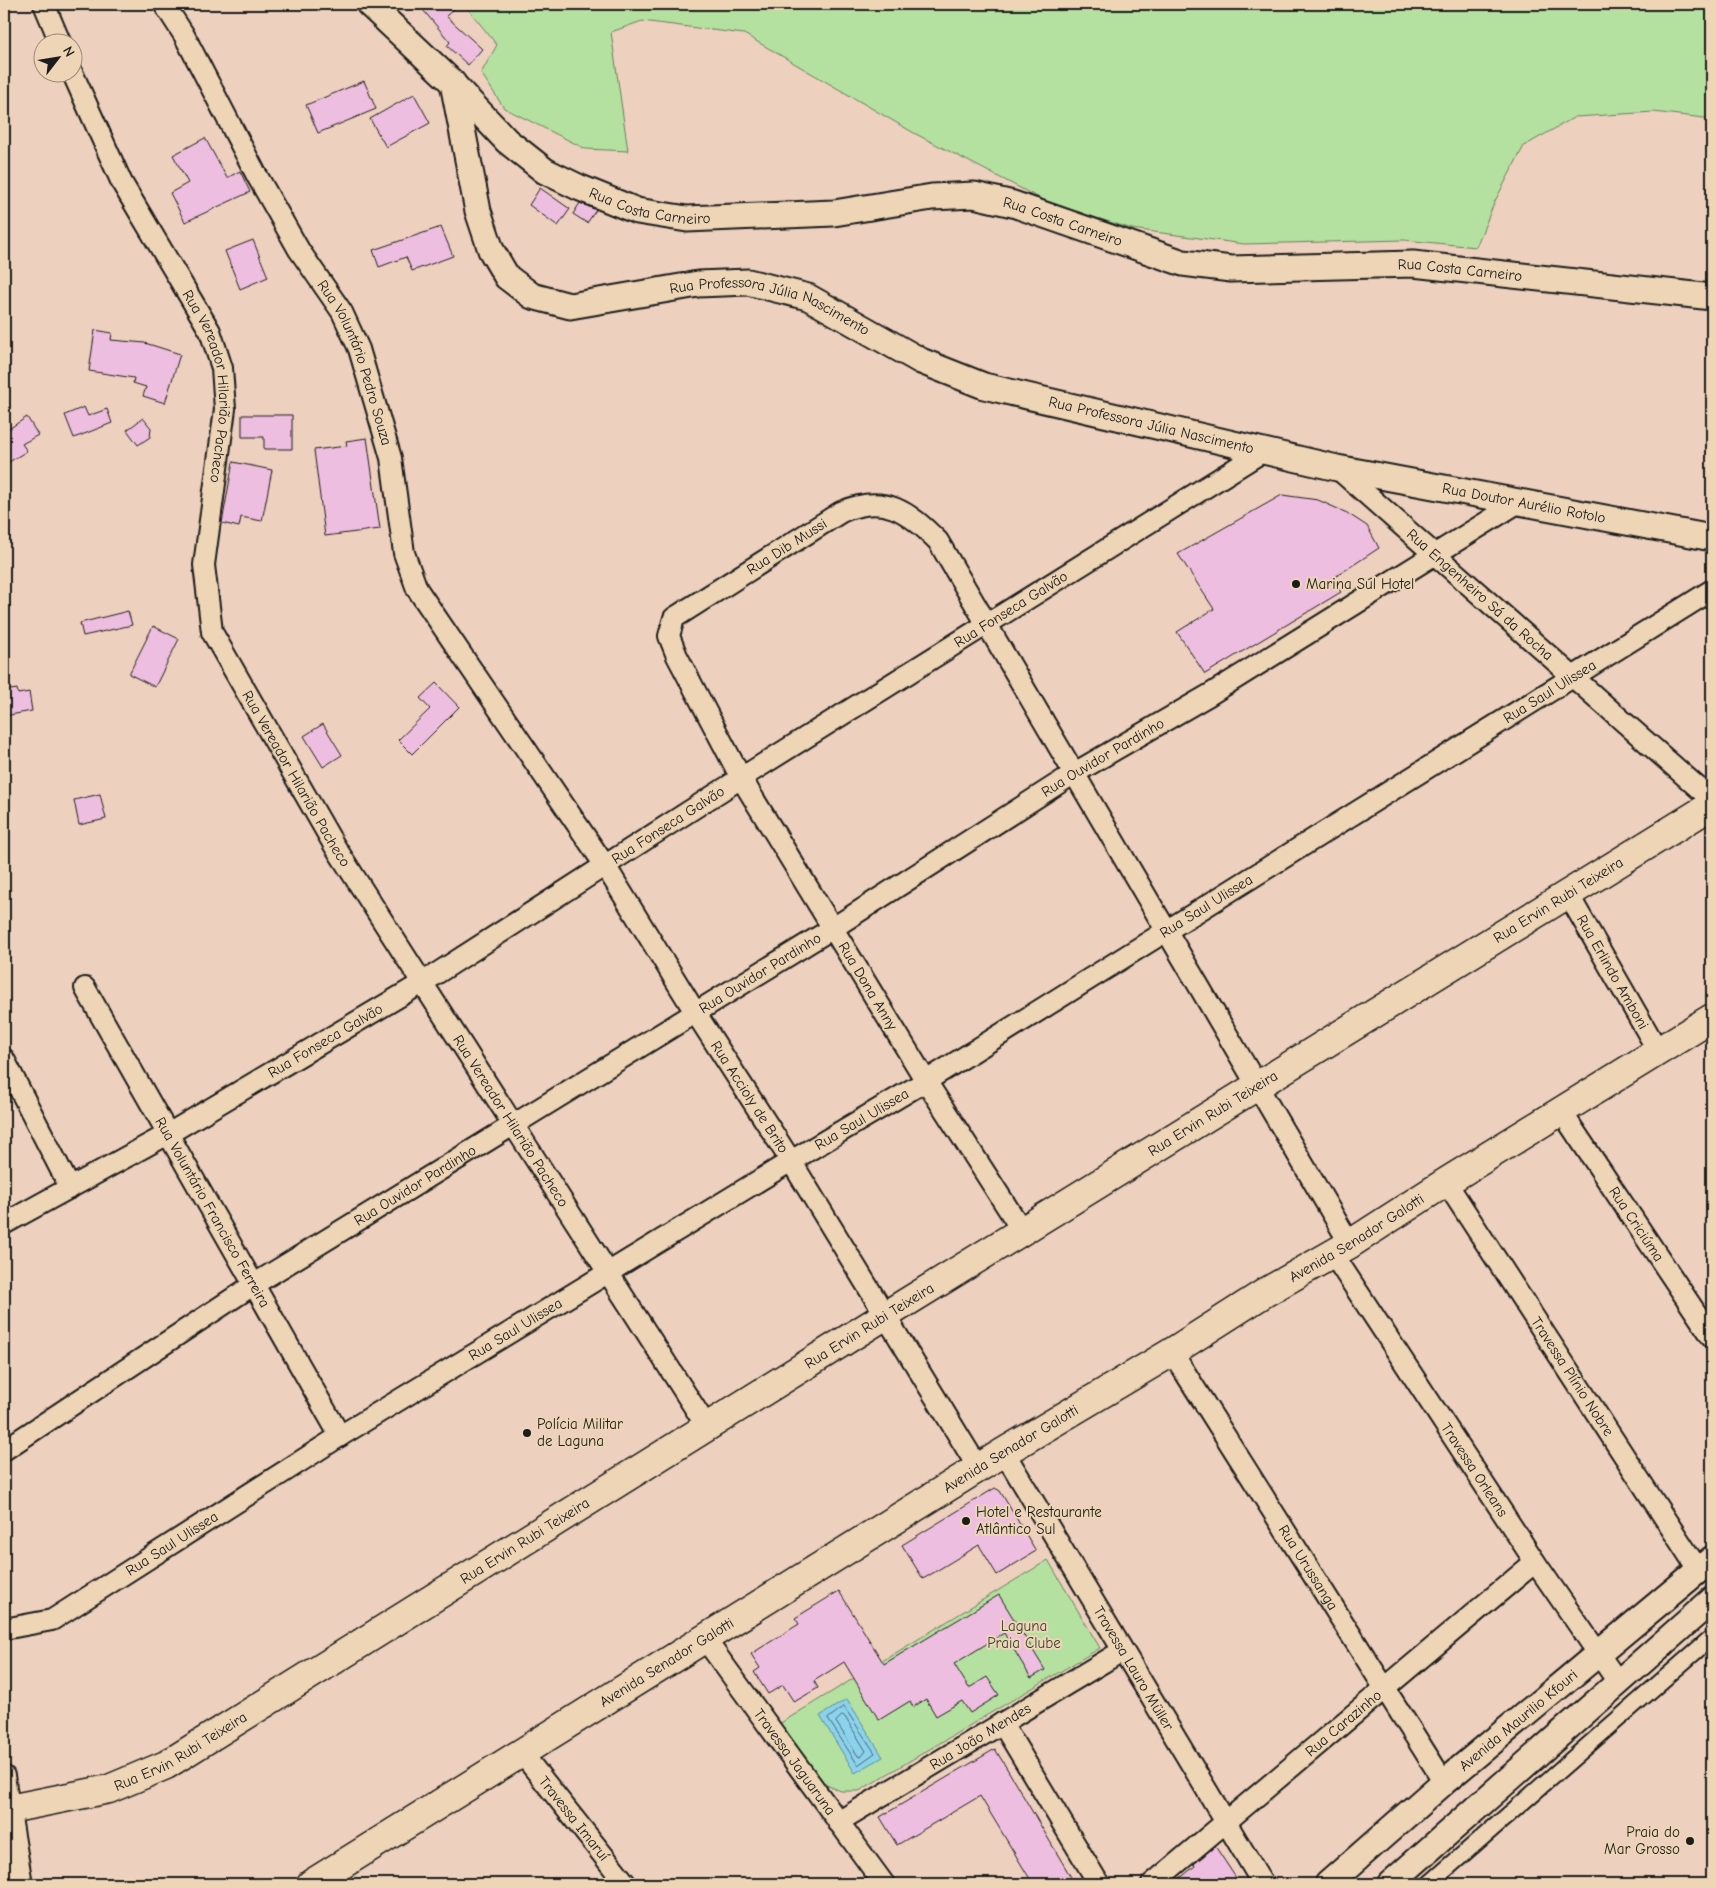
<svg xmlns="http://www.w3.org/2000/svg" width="1716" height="1888" font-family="'Comic Neue',sans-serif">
  <rect width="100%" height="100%" fill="#edd0be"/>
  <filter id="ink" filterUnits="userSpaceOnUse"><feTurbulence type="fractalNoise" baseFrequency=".02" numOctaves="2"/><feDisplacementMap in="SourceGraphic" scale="10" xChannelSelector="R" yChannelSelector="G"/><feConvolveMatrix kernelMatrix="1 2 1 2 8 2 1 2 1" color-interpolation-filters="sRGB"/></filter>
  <g filter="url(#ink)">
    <path fill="#b4e19f" stroke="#687e5e" d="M464 4H1712V119L1654 112 1575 117 1524 146 1495 201 1476 247 1405 240 1244 244 1132 229 1049 203 914 133 744 34 642 21 611 32 628 151 586 149 504 108 481 73 497 45Z
      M1048 1560 1100 1648 859 1791H841L824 1784 779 1724Z"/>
    <path fill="#8bd3ec" stroke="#5f8a99" d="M847 1699 883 1757 855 1773 820 1716Z"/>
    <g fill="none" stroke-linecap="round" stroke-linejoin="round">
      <path stroke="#48656f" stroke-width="1" d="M844 1707 875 1753 858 1765 828 1719Z
        M842 1716 845 1717 866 1751 861 1757 858 1756 836 1722Z"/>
    </g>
    <path fill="#eebee0" stroke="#1c1c1c" d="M418 4H460L446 16 482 49 468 65 447 46 450 42Z
      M364 81 376 109 318 133 306 105Z
      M414 94 430 123 386 147 370 119Z
      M205 138 227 178 240 171 250 192 185 222 170 193 188 183 173 155Z
      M540 188 570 209 558 226 529 205Z
      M580 203 596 210 587 223 573 214Z
      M441 227 453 256 412 271 406 257 379 267 373 250Z
      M253 240 268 277 240 289 225 251Z
      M95 330 112 333 111 340 145 343 180 354 165 403 143 396 146 387 133 383 134 378 89 371Z
      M84 407 88 416 107 409 112 423 74 438 65 415Z
      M242 415H292V449H264V437H242Z
      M27 417 38 435 22 444 27 451 4 465V432Z
      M143 418 151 428 150 437 138 445 127 430Z
      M367 438 380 529 325 536 314 450 347 446 346 441Z
      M233 462 272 470 262 521 241 517 239 527 222 523Z
      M1282 495 1318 500 1347 513 1367 526 1379 548 1332 579 1341 592 1205 674 1177 632 1214 609 1178 554Z
      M128 611 132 625 83 636 80 623Z
      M153 626 179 639 155 687 129 674Z
      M436 683 459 707 412 754 398 740 430 709 420 698Z
      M17 689 18 694 29 692 32 711 4 716V691Z
      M323 724 342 755 323 767 304 736Z
      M100 794 106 819 79 825 74 800Z
      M995 1488 1000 1491 1036 1551 997 1575 979 1545 923 1579 902 1545Z
      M839 1591 884 1664 999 1595 1045 1670 1031 1678 1004 1633 954 1664 969 1688 987 1677 999 1695 970 1713 962 1701 936 1716 926 1699 913 1707 910 1701 879 1720 844 1662 814 1681 818 1688 794 1702 783 1685 768 1694 754 1672 760 1668 751 1654 799 1624 795 1618Z
      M995 1749 1012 1777 1075 1884H1033L980 1796 897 1845 880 1817Z
      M1215 1846 1240 1884H1173L1195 1866 1194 1864Z"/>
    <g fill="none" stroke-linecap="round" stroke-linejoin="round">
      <defs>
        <path id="pedestrian" d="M1429 1884 1712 1637"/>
        <g id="minor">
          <path d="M44 4 60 42"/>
          <path id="s1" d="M164 4 184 35 256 174 299 250 342 312 359 349 391 458 404 553 417 589 606 867 695 1012 791 1161 979 1469"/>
          <path id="s2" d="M72 72 122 183 210 331 222 368 225 409 204 565 212 632 334 845 707 1427"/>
          <path id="s3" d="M1337 468 1712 800"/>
          <path id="s4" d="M1568 894 1658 1051"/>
          <path id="s5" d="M85 988 340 1436"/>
          <path d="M4 1059 70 1188"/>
          <path id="s6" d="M1561 1111 1712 1337"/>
          <path id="s7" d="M1446 1182 1699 1571"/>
          <path id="s8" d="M4 1224 168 1134 422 983 741 778 1262 452"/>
          <path id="s9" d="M1023 1232 926 1081 741 778 677 656 669 636 674 618 841 512C884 493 908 511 938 541L1350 1244"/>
          <path id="s10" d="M1333 1254 1535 1562 1618 1682"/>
          <path id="s11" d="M1172 1352 1444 1782"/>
          <path id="s12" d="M4 1450 253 1285 833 928 1073 774 1209 695 1519 502"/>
          <path id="s13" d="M1004 1452 1263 1884"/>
          <path id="s14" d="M4 1629 52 1620 340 1436 791 1161 926 1081 1712 590"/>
          <path id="s15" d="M705 1639 884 1884"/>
          <path d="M1002 1723 1099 1884"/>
          <path id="s16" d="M521 1752 626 1884"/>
          <path d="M4 1776 22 1884"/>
          <path id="s17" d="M838 1822 1122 1651"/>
          <path id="s18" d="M1152 1884 1535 1562"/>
        </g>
        <g id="tertiary">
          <path id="s19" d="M369 4 453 83 478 211 491 250 507 277 532 296 570 306 698 284 748 282 808 297 921 361 984 386 1337 468 1712 538"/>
          <path id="s20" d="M453 84 507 141 545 171 578 187 637 211 687 219 834 213 932 197 974 195 1013 204 1183 263 1231 269 1413 264 1712 297"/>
          <path id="s21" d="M1328 1884 1444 1782 1712 1559"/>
          <path d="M1390 1884 1712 1600"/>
        </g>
        <g id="secondary">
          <path id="s22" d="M4 1810 109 1789 166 1765 886 1315 1712 805"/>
          <path id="s23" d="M311 1884 1004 1452 1172 1352 1266 1292 1350 1244 1446 1182 1712 1018"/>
        </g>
      </defs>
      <use href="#pedestrian" stroke="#1c1c1c" stroke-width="19"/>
      <use href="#minor" stroke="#1c1c1c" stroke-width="24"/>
      <use href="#tertiary" stroke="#1c1c1c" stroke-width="29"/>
      <use href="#secondary" stroke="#1c1c1c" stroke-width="31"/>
      <use href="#pedestrian" stroke="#edd5b5" stroke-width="15"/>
      <use href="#minor" stroke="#edd5b5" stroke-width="20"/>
      <use href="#tertiary" stroke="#edd5b5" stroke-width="25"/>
      <use href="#secondary" stroke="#edd5b5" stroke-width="28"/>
    </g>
  </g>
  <g fill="#1c1c1c" stroke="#edd5b5" stroke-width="2">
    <circle cx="1296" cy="584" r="5"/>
    <circle cx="527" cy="1433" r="5"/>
    <circle cx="966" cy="1521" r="5"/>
    <circle cx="1690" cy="1841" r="5"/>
  </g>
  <g text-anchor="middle" stroke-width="4" stroke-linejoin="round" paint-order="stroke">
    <g font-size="15" fill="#1c1c1c" stroke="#edd5b5">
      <text dy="5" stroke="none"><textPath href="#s20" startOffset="239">Rua Costa Carneiro</textPath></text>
      <text dy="5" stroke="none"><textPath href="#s20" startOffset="659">Rua Costa Carneiro</textPath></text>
      <text dy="5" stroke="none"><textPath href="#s20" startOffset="1064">Rua Costa Carneiro</textPath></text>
      <text dy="5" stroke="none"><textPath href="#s19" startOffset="595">Rua Professora Júlia Nascimento</textPath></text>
      <text dy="5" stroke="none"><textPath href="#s1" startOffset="408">Rua Voluntário Pedro Souza</textPath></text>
      <text dy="5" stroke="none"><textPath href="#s2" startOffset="348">Rua Vereador Hilarião Pacheco</textPath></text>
      <text dy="5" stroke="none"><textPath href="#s19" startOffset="1000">Rua Professora Júlia Nascimento</textPath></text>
      <text dy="5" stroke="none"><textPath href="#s19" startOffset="1381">Rua Doutor Aurélio Rotolo</textPath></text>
      <text dy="5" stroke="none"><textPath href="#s9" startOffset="846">Rua Dib Mussi</textPath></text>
      <text dy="5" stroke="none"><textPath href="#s3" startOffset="191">Rua Engenheiro Sá da Rocha</textPath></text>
      <text dy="5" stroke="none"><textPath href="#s8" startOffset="1180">Rua Fonseca Galvão</textPath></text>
      <text dy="5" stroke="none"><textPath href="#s14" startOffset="1811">Rua Saul Ulissea</textPath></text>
      <text dy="5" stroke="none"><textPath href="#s12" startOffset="1299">Rua Ouvidor Pardinho</textPath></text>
      <text dy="5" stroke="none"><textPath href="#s2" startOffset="768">Rua Vereador Hilarião Pacheco</textPath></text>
      <text dy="5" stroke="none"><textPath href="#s8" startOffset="775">Rua Fonseca Galvão</textPath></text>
      <text dy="5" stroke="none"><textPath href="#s22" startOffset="1808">Rua Ervin Rubi Teixeira</textPath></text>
      <text dy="5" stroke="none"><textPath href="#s14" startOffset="1406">Rua Saul Ulissea</textPath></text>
      <text dy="5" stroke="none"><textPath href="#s12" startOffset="894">Rua Ouvidor Pardinho</textPath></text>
      <text dy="5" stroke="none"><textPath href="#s4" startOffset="90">Rua Erlindo Amboni</textPath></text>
      <text transform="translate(868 986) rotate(59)" y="5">Rua Dona Anny</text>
      <text dy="5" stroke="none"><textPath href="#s8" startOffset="370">Rua Fonseca Galvão</textPath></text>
      <text dy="5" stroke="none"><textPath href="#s1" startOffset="1252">Rua Accioly de Brito</textPath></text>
      <text dy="5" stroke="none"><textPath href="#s22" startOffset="1402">Rua Ervin Rubi Teixeira</textPath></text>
      <text dy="5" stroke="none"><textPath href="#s14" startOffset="1001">Rua Saul Ulissea</textPath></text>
      <text dy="5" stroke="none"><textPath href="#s2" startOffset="1172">Rua Vereador Hilarião Pacheco</textPath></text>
      <text dy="5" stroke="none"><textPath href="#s12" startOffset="489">Rua Ouvidor Pardinho</textPath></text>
      <text dy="5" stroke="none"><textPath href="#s5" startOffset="258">Rua Voluntário Francisco Ferreira</textPath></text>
      <text dy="5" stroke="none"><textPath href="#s6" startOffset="136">Rua Criciúma</textPath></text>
      <text dy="5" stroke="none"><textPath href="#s23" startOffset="1229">Avenida Senador Galotti</textPath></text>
      <text dy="5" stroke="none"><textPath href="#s22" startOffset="998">Rua Ervin Rubi Teixeira</textPath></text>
      <text dy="5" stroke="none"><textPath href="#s14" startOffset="596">Rua Saul Ulissea</textPath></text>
      <text dy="5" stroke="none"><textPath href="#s7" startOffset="232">Travessa Plínio Nobre</textPath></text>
      <text dy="5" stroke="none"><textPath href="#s23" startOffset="824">Avenida Senador Galotti</textPath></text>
      <text dy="5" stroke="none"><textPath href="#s10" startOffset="258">Travessa Orleans</textPath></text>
      <text dy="5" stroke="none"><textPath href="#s22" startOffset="592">Rua Ervin Rubi Teixeira</textPath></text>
      <text dy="5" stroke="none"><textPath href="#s14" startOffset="191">Rua Saul Ulissea</textPath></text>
      <text dy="5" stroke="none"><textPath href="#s11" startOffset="255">Rua Urussanga</textPath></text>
      <text dy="5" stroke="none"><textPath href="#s23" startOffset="419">Avenida Senador Galotti</textPath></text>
      <text dy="5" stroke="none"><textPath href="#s13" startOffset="252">Travessa Lauro Müller</textPath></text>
      <text dy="5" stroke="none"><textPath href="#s21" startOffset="251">Avenida Maurilio Kfouri</textPath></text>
      <text dy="5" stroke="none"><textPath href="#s18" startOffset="250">Rua Carazinho</textPath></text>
      <text dy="5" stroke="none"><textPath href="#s17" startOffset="166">Rua João Mendes</textPath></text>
      <text dy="5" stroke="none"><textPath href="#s22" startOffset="188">Rua Ervin Rubi Teixeira</textPath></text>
      <text dy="5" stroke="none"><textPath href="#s15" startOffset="152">Travessa Jaguaruna</textPath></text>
      <text dy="5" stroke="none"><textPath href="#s16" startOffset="85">Travessa Imaruí</textPath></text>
    </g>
    <g font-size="15" fill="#1c1c1c" stroke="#edd5b5" text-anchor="start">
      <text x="1306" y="589">Marina Sul Hotel</text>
      <text x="537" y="1429">Polícia Militar<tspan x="537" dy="17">de Laguna</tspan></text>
      <text x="976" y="1517">Hotel e Restaurante<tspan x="976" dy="17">Atlântico Sul</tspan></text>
      <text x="1680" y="1837" text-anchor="end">Praia do<tspan x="1680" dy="17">Mar Grosso</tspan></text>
    </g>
    <g font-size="15" fill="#3a4336" stroke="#edd5b5">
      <text x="1024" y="1631">Laguna<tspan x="1024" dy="17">Praia Clube</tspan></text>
    </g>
  </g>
  <rect width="1716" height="1888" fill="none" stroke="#edd5b5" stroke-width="20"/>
  <rect x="10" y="10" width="1696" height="1868" fill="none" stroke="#1c1c1c" stroke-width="2" filter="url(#ink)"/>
  <g transform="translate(58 58) rotate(59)"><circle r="24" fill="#edd5b5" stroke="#998b78"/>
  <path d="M0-4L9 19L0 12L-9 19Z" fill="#1c1c1c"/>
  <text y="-8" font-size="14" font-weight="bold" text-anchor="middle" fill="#1c1c1c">N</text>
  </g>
</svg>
